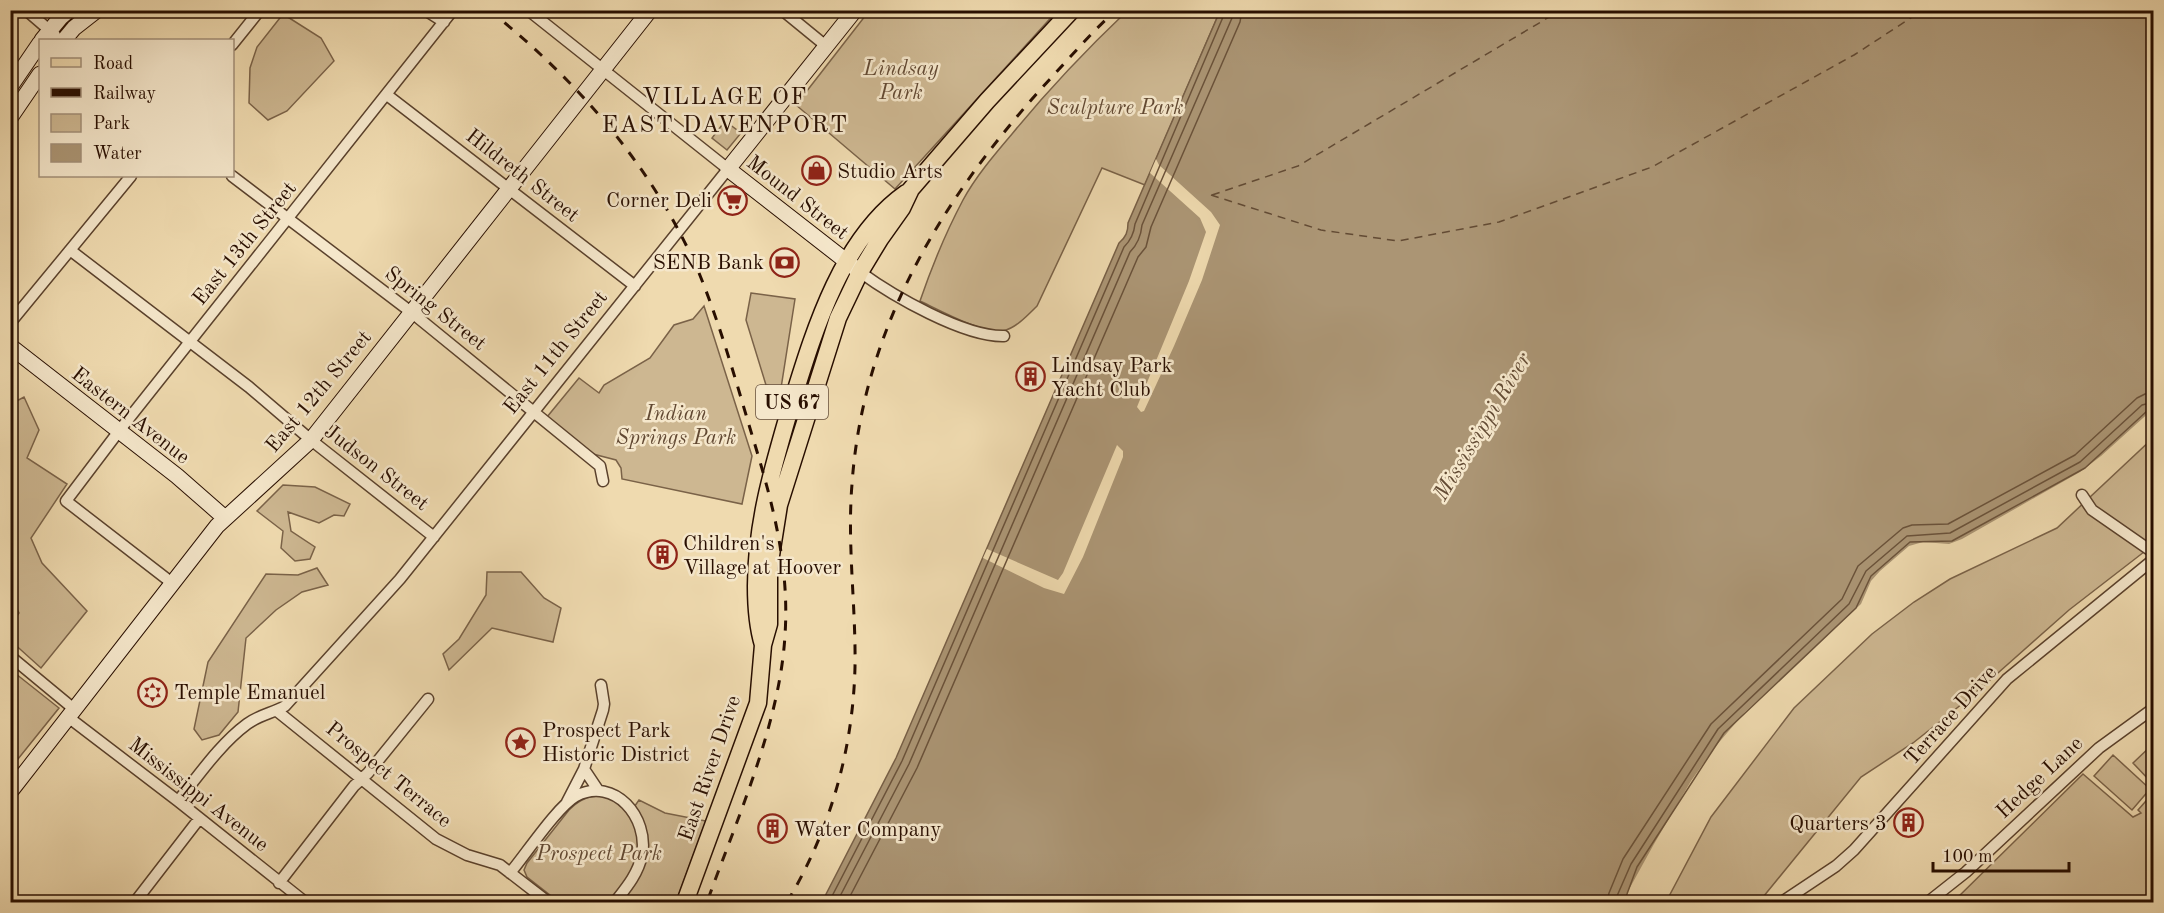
<svg xmlns="http://www.w3.org/2000/svg" width="2164" height="913" font-family="'Old Standard TT',serif">
  <rect width="100%" height="100%" fill="#efdaaf"/>
  <filter id="stains"><feTurbulence type="fractalNoise" baseFrequency=".00333" numOctaves="4"/><feColorMatrix values="0 0 0 0 .2 0 0 0 0 .09 0 0 0 0 .02 0 0 0 .5 -.17"/></filter>
  <radialGradient id="worn" r=".72"><stop offset=".6" stop-color="#630" stop-opacity="0"/><stop offset="1" stop-color="#630" stop-opacity=".3"/></radialGradient>
  <path fill="#cdb791" stroke="#7a6248" stroke-width="1.5" d="M869 11V10L1057 11 895 189 796 105Z
    M1127 11H1220L1145 185 1102 168 1037 306C1028 315 1016 328 1003 331 985 335 937 309 920 301 932 266 946 232 963 200 976 176 995 154 1012 134 1048 90 1087 49 1127 11Z
    M283 14 321 38 334 61 287 111 268 120 249 103 250 68 257 47Z
    M725 121 741 133 727 150 712 138Z
    M751 293 795 299 781 388 766 385 746 320Z
    M704 306 752 456 742 504 622 479 621 468 616 460 593 454 547 417 579 378 599 393 604 385 650 358 674 325 693 319Z
    M24 397 39 430 27 458 67 484 31 538 42 563 87 611 41 668 11 641V625L19 613 10 595 11 404Z
    M2153 438V545L2069 610 1972 696 1913 743 1861 777 1759 902H1666L1711 817 1794 708 1872 634 1914 602 1950 579 2057 528Z
    M283 485 315 487 350 504 344 516 334 515 319 523 288 512 291 531 315 547 310 559 295 561 281 548 283 531 257 511Z
    M317 568 328 585 302 592 276 610 246 638 238 712 219 735 202 740 194 729 208 662 266 574 298 575Z
    M487 572H521L544 598 561 608 553 642 492 628 449 670 443 654 459 639 486 595Z
    M11 670 59 708 18 759 11 754Z
    M2153 744V784L2133 763Z
    M2113 755 2150 789 2132 810 2094 776Z
    M2083 774 2133 817 2141 813 2138 810 2153 793V902H1953Z
    M598 796 610 797 630 813 639 800 665 813 706 821 676 902H559L527 877 524 870 527 863 569 810C578 801 585 797 598 796Z"/>
  <path fill="#ab9574" stroke="#775f46" stroke-width="1.5" d="M1220 11H2153V413L2089 473 1954 547 1913 548 1875 581 1861 612 1729 737 1643 870 1629 902H822L896 758 1119 243C1126 237 1128 232 1128 223Z"/>
  <path fill="#efdaaf" d="M1156 159 1159 165 1211 212 1220 225 1202 280 1174 346 1144 411 1141 412 1137 407 1139 402 1189 281 1206 232 1200 218 1150 173Z
    M2153 409 2154 418 2090 476 1955 550 1914 551 1877 582 1863 614 1731 739 1645 872 1632 902H1622L1654 844 1691 781 1715 747 1745 712 1861 604 1871 581 1880 571 1909 546 1923 542 1949 544 1962 539 2080 472 2101 456Z
    M1117 445 1123 451V457L1083 557 1064 594 1044 588 983 558 987 549 1058 580 1063 573Z"/>
  <g fill="none" stroke-linecap="round" stroke-linejoin="round">
    <path stroke="#6a523a" stroke-width="1.5" d="M829 902 902 761 1124 247C1131 240 1134 234 1135 224L1226 10
      M837 902 909 764 1130 252C1138 244 1141 236 1142 225L1232 18 1233 10
      M847 902 917 768 1138 257 1146 247 1151 227 1240 22 1242 10
      M1607 902 1609 893 1623 859 1711 724 1842 599 1858 566 1903 528 1912 525 1948 524 2075 455 2137 398 2145 394 2154 393
      M1616 902 1617 896 1631 864 1718 729 1849 604 1866 571 1907 536 1950 533 2080 462 2142 405 2154 402
      M1624 902 1637 867 1724 733 1856 608 1871 576 1910 542 1952 541 2085 468 2147 411 2154 410"/>
    <path stroke="#634b34" stroke-width="1.5" stroke-dasharray="8 6" stroke-linecap="butt" d="M1211 195 1321 230 1398 241 1499 222 1652 167 1854 55 1923 10
      M1212 195 1298 166 1561 10"/>
    <defs>
      <path id="street" d="M26 10 55 35
        M425 10 444 22
        M782 10 826 46
        M232 45 260 10
        M387 95 635 286
        M232 176 411 312 600 466 603 481
        M70 250 249 387 311 440 434 537
        M860 272C893 296 964 337 1004 336
        M10 323 131 176
        M2082 495 2092 510 2154 553
        M172 583 66 501 119 431 453 10
        M10 656 74 709
        M277 711 436 839 467 855 500 865 548 902
        M68 717 178 801 305 902
        M584 769 598 790
        M178 801C199 775 220 744 247 724 259 715 273 713 285 706L400 579 728 169 528 10
        M567 802 584 769 603 710 604 704 601 685
        M510 873C526 854 557 807 576 796 615 776 649 818 642 855 638 874 626 888 615 902
        M279 883 354 786 368 773 428 699
        M135 902 199 819
        M1782 902 1836 866 1854 850 2007 679 2154 559
        M1928 902 1966 872 2099 748 2154 708"/>
      <path id="secondary" d="M855 10 728 169 855 268
        M42 40 61 17 69 10
        M64 40 74 28 97 10
        M10 87 40 43
        M10 118 40 74
        M10 346 177 476 225 518
        M10 792 217 526 311 440 650 10"/>
      <path id="primary" d="M763 645C757 625 756 607 756 586 756 525 772 470 789 412 812 338 839 240 906 193
        M685 902 758 703 763 645 769 624V568L779 505 838 318 860 272 880 239 902 208 911 189 987 101 1072 10"/>
    </defs>
    <use href="#street" stroke="#5a412c" stroke-width="13"/>
    <use href="#secondary" stroke="#280e00" stroke-width="17"/>
    <use href="#primary" stroke="#280e00" stroke-width="19"/>
    <use href="#street" stroke="#f5e7cb" stroke-width="10"/>
    <use href="#secondary" stroke="#f5e7cb" stroke-width="15"/>
    <use href="#primary" stroke="#efdaaf" stroke-width="16"/>
    <path stroke="#280e00" stroke-width="3" stroke-dasharray="10 10" stroke-linecap="butt" d="M489 10C578 81 654 168 699 273 719 322 734 374 749 425 770 494 790 561 785 635 780 723 737 819 707 902
      M787 902C830 831 853 750 855 667 856 606 847 545 852 484 863 325 946 192 1051 78 1072 55 1093 31 1116 10"/>
  </g>
  <defs>
    <symbol id="shop-ring" viewBox="-11 -11 22 22"><circle r="9.5" fill="#f5e7cb" stroke="#8f2418" stroke-width="1.5"/><path d="M-5-2.5h2.3a2.7 3.5 0 0 1 5.4 0H5L5.5 6h-11ZM-1.5-2.5h3a1.5 2.3 0 0 0-3 0Z" fill="#8f2418"/></symbol>
    <symbol id="supermarket-ring" viewBox="-11 -11 22 22"><circle r="9.5" fill="#f5e7cb" stroke="#8f2418" stroke-width="1.5"/><path d="M-6-5.5h2.5l.6 2H6L4.5 2H-2.5L-4.4-4H-6ZM-1.5 3.2a1.3 1.3 0 1 0 .1 0ZM3 3.2a1.3 1.3 0 1 0 .1 0Z" fill="#8f2418"/></symbol>
    <symbol id="bank-ring" viewBox="-11 -11 22 22"><circle r="9.5" fill="#f5e7cb" stroke="#8f2418" stroke-width="1.5"/><path d="M-6-4H6V4H-6ZM0-2.3a2.3 2.3 0 1 0 0 4.6a2.3 2.3 0 1 0 0-4.6Z" fill="#8f2418"/></symbol>
    <symbol id="building-ring" viewBox="-11 -11 22 22"><circle r="9.5" fill="#f5e7cb" stroke="#8f2418" stroke-width="1.5"/><path d="M-4-6H4V6H1V3H-1V6H-4ZM-2.5-4.3h1.7v1.8h-1.7ZM.8-4.3h1.7v1.8H.8ZM-2.5-1h1.7V.8h-1.7ZM.8-1h1.7V.8H.8Z" fill="#8f2418"/></symbol>
    <symbol id="synagogue-ring" viewBox="-11 -11 22 22"><circle r="9.5" fill="#f5e7cb" stroke="#8f2418" stroke-width="1.5"/><path d="M0-6.5L5.6 3.2H-5.6ZM0 6.5L5.6-3.2H-5.6Z" fill="#8f2418"/></symbol>
    <symbol id="sight-ring" viewBox="-11 -11 22 22"><circle r="9.5" fill="#f5e7cb" stroke="#8f2418" stroke-width="1.5"/><path d="M0-6L1.8-2.2L6-1.7L2.9 1.2L3.7 5.4L0 3.3L-3.7 5.4L-2.9 1.2L-6-1.7L-1.8-2.2Z" fill="#8f2418"/></symbol>
  </defs>
  <g fill-rule="evenodd">
    <use href="#shop-ring" x="800" y="154" width="33" height="33"/>
    <use href="#supermarket-ring" x="716" y="184" width="33" height="33"/>
    <use href="#bank-ring" x="768" y="246" width="33" height="33"/>
    <use href="#building-ring" x="1014" y="360" width="33" height="33"/>
    <use href="#building-ring" x="646" y="538" width="33" height="33"/>
    <use href="#synagogue-ring" x="136" y="676" width="33" height="33"/>
    <use href="#sight-ring" x="504" y="726" width="33" height="33"/>
    <use href="#building-ring" x="1892" y="806" width="33" height="33"/>
    <use href="#building-ring" x="756" y="812" width="33" height="33"/>
  </g>
  <g text-anchor="middle" stroke-width="5" stroke-linejoin="round" paint-order="stroke">
    <rect fill="#f5e7cb" stroke="#664f3d" stroke-width="1.5" x="756" y="385" width="72" height="34" rx="4.5"/>
    <g font-size="20" font-weight="bold" fill="#280e00">
      <text x="792" y="409">US 67</text>
    </g>
    <g font-size="21" font-style="italic" fill="#624933" stroke="#f5e7cb">
      <text x="901" y="75">Lindsay<tspan x="901" dy="24">Park</tspan></text>
      <text x="1115" y="114">Sculpture Park</text>
      <text x="676" y="420">Indian<tspan x="676" dy="24">Springs Park</tspan></text>
      <text x="599" y="860">Prospect Park</text>
    </g>
    <g font-size="21" fill="#280e00" stroke="#f5e7cb" text-anchor="start">
      <text x="837" y="178">Studio Arts</text>
      <text x="712" y="207" text-anchor="end">Corner Deli</text>
      <text x="764" y="269" text-anchor="end">SENB Bank</text>
      <text x="1051" y="372">Lindsay Park<tspan x="1051" dy="24">Yacht Club</tspan></text>
      <text x="683" y="550">Children's<tspan x="683" dy="24">Village at Hoover</tspan></text>
      <text x="174" y="699">Temple Emanuel</text>
      <text x="542" y="737">Prospect Park<tspan x="542" dy="24">Historic District</tspan></text>
      <text x="1887" y="830" text-anchor="end">Quarters 3</text>
      <text x="794" y="836">Water Company</text>
    </g>
    <g font-size="21" fill="#280e00" stroke="#f5e7cb">
      <text transform="translate(523 175) rotate(38)" y="7">Hildreth Street</text>
      <text transform="translate(798 197) rotate(38)" y="7">Mound Street</text>
      <text transform="translate(244 243) rotate(-51)" y="7">East 13th Street</text>
      <text transform="translate(436 308) rotate(38)" y="7">Spring Street</text>
      <text transform="translate(555 352) rotate(-51)" y="7">East 11th Street</text>
      <text transform="translate(318 391) rotate(-50)" y="7">East 12th Street</text>
      <text transform="translate(131 415) rotate(38)" y="7">Eastern Avenue</text>
      <text transform="translate(377 467) rotate(38)" y="7">Judson Street</text>
      <text transform="translate(1950 715) rotate(-48)" y="7">Terrace Drive</text>
      <text transform="translate(709 768) rotate(-71)" y="7">East River Drive</text>
      <text transform="translate(389 774) rotate(39)" y="7">Prospect Terrace</text>
      <text transform="translate(2039 777) rotate(-43)" y="7">Hedge Lane</text>
      <text transform="translate(199 794) rotate(38)" y="7">Mississippi Avenue</text>
    </g>
    <g font-size="22" font-style="italic" fill="#634b34" stroke="#f5e7cb">
      <text transform="translate(1481 426) rotate(-59)" y="8">Mississippi River</text>
    </g>
    <g font-size="24" letter-spacing="1.5" fill="#280e00" stroke="#f5e7cb">
      <text x="725" y="104">VILLAGE OF<tspan x="725" dy="28">EAST DAVENPORT</tspan></text>
    </g>
  </g>
  <rect width="2164" height="913" fill="none" stroke="#efdaaf" stroke-width="36"/>
  <rect x="12" y="12" width="2140" height="889" fill="none" stroke="#280e00" stroke-width="3"/>
  <rect x="18" y="18" width="2128" height="877" fill="none" stroke="#280e00" stroke-width="1.5"/>
  <rect x="39" y="39" width="195" height="138" fill="#f5e7cb" stroke="#a3907a" stroke-width="1.5"/>
  <rect x="51" y="58" width="30" height="9" fill="#efdaaf" stroke="#a3907a" stroke-width="1.5"/>
  <text x="93" y="69" font-size="18" fill="#280e00">Road</text>
  <rect x="51" y="88" width="30" height="9" fill="#280e00" stroke="#a3907a" stroke-width="1.5"/>
  <text x="93" y="99" font-size="18" fill="#280e00">Railway</text>
  <rect x="51" y="114" width="30" height="18" fill="#cdb791" stroke="#a3907a" stroke-width="1.5"/>
  <text x="93" y="129" font-size="18" fill="#280e00">Park</text>
  <rect x="51" y="144" width="30" height="18" fill="#ab9574" stroke="#a3907a" stroke-width="1.5"/>
  <text x="93" y="159" font-size="18" fill="#280e00">Water</text>
  <path d="M1933 862v9h136v-9" fill="none" stroke="#280e00" stroke-width="3"/>
  <text x="1942" y="862" font-size="18" fill="#280e00" stroke="#f5e7cb" stroke-width="4.5" paint-order="stroke">100 m</text>
  <rect width="100%" height="100%" filter="url(#stains)"/>
  <rect width="100%" height="100%" fill="url(#worn)"/>
</svg>
